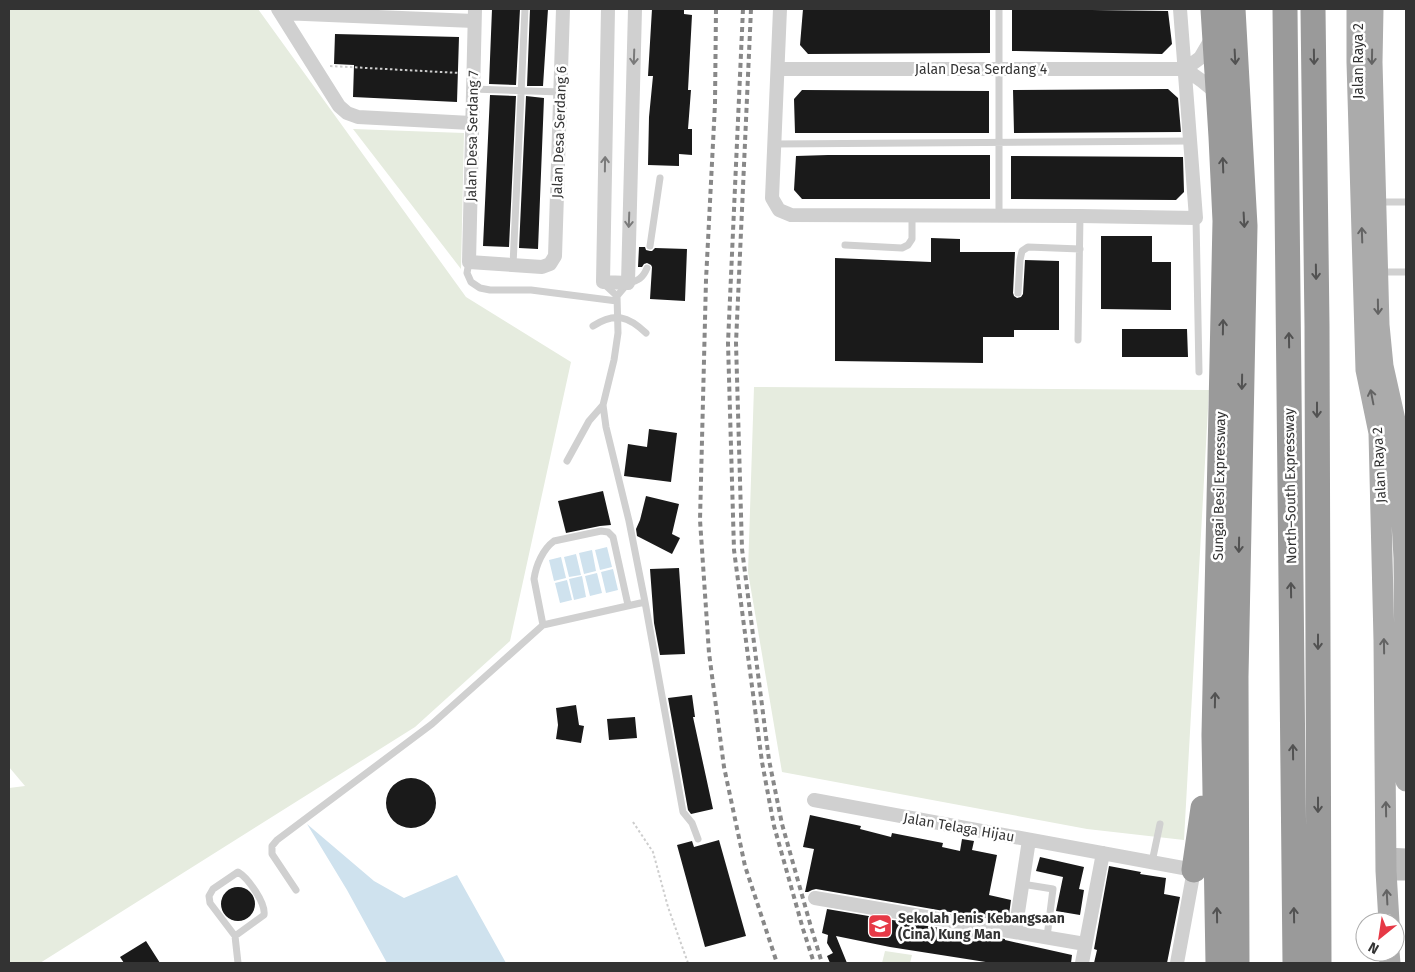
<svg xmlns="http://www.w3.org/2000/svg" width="1415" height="972" font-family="'Fira Sans',sans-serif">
  <rect width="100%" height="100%" fill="#fff"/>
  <path fill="#e6ecdf" d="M9 9H258L466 297 571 362 510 641 415 727 40 963H9V788L25 786 9 767Z
    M353 129 464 133 461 269Z
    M754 387 1209 390 1184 840 1087 829 782 772 748 572Z
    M885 951 912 955 910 963H882Z"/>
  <path fill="#cfe2ee" d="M607 547 612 567 600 570 595 550Z
    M592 550 596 571 584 574 579 553Z
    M576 554 581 575 569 577 564 557Z
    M561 557 566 578 554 581 549 560Z
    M613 569 618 590 606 593 601 572Z
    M597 573 602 593 590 596 585 576Z
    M582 576 586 597 574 600 569 579Z
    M567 580 572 600 560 603 555 583Z
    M307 824 374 881 404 898 457 875 506 963H387L347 890Z"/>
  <path fill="#1a1a1a" d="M492 9H520L516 85 489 84Z
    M530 9H548L543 86H527Z
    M652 9H684V14L692 15 688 90H691L688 129H692V155L679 154V166L648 165 649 117 653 76H648Z
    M803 9H990V53L808 54 800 45Z
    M1012 9 1168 11 1172 44 1162 54 1012 51Z
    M335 34 459 37 457 102 353 97 354 65 334 64Z
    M1168 89 1178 98 1181 132 1014 133 1013 90Z
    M802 90 989 91V133H795L794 99Z
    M490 95 516 96 509 247 483 246Z
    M526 96 544 98 538 249 519 248Z
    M828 155H990V199H802L794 190 796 156Z
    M1011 156 1183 157 1184 192 1176 200 1011 199Z
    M1101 236H1152V262H1171V310L1101 309Z
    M931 238 960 239V252H1015L1013 293 1014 296 1017 298 1021 297 1023 294 1025 260 1059 261V330H1014V337H983V363L835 361V258L931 262Z
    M639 247H645L646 250 650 251H652L655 248 687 249 685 301 650 299 652 267 651 265 647 263 644 264 642 267H638Z
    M1122 329H1187L1188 357H1122Z
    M649 429 677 433 671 482 624 476 628 444 647 447Z
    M603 491 611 525 600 526 566 533 558 501Z
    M646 496 679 504 672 534 680 538 672 554 637 536 636 529 640 520Z
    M679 568 685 654 660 655 654 623 650 569Z
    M692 695 695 717H693L713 809 691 814 688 810 668 698Z
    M576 705 579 725 584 726 581 743 556 739 558 725 556 708Z
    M635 717 637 738 609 740 607 719Z
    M386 803a25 25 0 1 1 50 0a25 25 0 1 1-50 0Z
    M810 815 861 826 860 829 891 837 892 833 943 843 942 847 960 851 962 839 974 841 972 850 997 855 989 895 1011 900 1008 922 816 889 812 890 808 892H805L814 849 803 847Z
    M719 840 746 936 705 947 677 845 692 841 694 847Z
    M1040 857 1084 867 1079 889 1084 890 1080 915 1056 911 1063 877 1036 871Z
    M1109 866 1141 872 1140 874 1166 878 1164 894 1180 897 1167 963H1094L1097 950 1094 949Z
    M221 904a17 17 0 1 1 34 0a17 17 0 1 1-34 0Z
    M827 909 1005 939V940L1072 955 1071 963H992L890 947 836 936 847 963H830L827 956 833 953 827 943 828 935 822 933Z
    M146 941 160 963H124L120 957Z"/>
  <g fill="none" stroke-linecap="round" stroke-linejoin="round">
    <path stroke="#cdcdcd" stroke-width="2" stroke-dasharray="2.5 2.5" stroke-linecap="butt" d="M330 66 460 73
      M633 822 653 852 668 907 688 963"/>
    <path stroke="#d0d0d0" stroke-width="7" d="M472 89 561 92
      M775 144 1190 141
      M1378 202H1406
      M999 215V9
      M1196 218 1199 372
      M845 245 902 248 908 245 912 239V216
      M650 246 660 178
      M469 262 467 273 471 282 480 288 490 290H531L617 301
      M513 265 525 9
      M1379 272H1406
      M603 283 617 296 628 283C638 281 643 278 647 268
      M1018 293 1020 260 1022 251 1028 247 1080 249
      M617 296 618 333 614 360 603 405 606 427 629 521 645 602 683 812 692 823 698 839
      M593 326C615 312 628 316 646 333
      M1078 340 1080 216
      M567 461 589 421 603 405
      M543 625 534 579C536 565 543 549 554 541L601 531 608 532 613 537 628 605
      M1152 862 1160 824
      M1022 884 1053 889 1047 937
      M296 890 272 854V846L277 840 432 724 543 625 645 602
      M235 936 264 915C266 903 248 878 238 872L213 889 209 896 210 903 235 936 238 963"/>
    <path stroke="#d0d0d0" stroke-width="14" d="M278 9 339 106 347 113 358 117 471 123
      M475 9 469 262 542 267 550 264 555 256 563 9
      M608 9 603 282 628 283 635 9
      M780 9 772 198 779 210 791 215 1080 216 1196 218 1180 9
      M281 13 474 21
      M778 69H1185
      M1185 69 1200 58 1213 36
      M1185 69 1202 81 1218 94
      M814 800 1194 870 1177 963
      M815 898 1085 944
      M1015 932 1029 840
      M1082 963 1103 853"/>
    <path stroke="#bdbdbd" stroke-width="19" d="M1386 857 1406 858
      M1386 871H1406"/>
    <path stroke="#ababab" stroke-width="21" d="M1357 9V62L1366 370 1379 433 1384 640 1386 871 1389 922
      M1373 9 1372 62 1379 325 1383 366 1397 429 1404 558 1406 781
      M1389 952 1390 963"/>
    <path stroke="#9a9a9a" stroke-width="25" d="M1213 9 1221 137 1225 221 1214 735 1218 963
      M1233 9 1245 226 1236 677 1237 963
      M1285 9 1295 963
      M1313 9 1317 326 1319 963
      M1194 870 1203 808"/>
    <path stroke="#888" stroke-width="4" stroke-dasharray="5 4" stroke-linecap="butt" d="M716 9 715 104 706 280 700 520 709 653 724 767 745 866 777 963
      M743 9 728 343 734 550 762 762 774 826 803 929 814 963
      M751 9 736 343 742 549 769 760 782 824 811 927 822 963"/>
  </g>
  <defs><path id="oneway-shaft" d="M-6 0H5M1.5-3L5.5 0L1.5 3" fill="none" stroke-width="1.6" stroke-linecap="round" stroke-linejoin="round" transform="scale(1.25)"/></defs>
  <g stroke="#7a7a7a">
    <use href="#oneway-shaft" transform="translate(634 57) rotate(92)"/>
    <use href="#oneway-shaft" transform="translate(605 164) rotate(-89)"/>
    <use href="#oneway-shaft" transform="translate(629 220) rotate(92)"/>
  </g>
  <g stroke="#525252">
    <use href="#oneway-shaft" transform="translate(1235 57) rotate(87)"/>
    <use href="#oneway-shaft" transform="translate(1314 57) rotate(89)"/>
    <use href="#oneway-shaft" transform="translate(1223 165) rotate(-92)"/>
    <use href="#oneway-shaft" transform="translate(1244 220) rotate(87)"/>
    <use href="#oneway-shaft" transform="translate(1316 272) rotate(89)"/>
    <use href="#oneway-shaft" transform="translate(1223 327) rotate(-89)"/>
    <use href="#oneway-shaft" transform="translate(1289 340) rotate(-91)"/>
    <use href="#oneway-shaft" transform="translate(1242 382) rotate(91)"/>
    <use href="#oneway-shaft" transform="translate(1317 410) rotate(90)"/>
    <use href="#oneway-shaft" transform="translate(1239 545) rotate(91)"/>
    <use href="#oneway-shaft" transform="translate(1291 590) rotate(-91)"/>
    <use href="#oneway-shaft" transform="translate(1318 642) rotate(90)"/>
    <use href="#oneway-shaft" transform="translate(1215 700) rotate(-89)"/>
    <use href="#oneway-shaft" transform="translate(1293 752) rotate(-91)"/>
    <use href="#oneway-shaft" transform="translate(1318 805) rotate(90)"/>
    <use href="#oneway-shaft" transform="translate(1217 915) rotate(-91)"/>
    <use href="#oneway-shaft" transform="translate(1294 915) rotate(-91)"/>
  </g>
  <g stroke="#636363">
    <use href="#oneway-shaft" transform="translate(1372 57) rotate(91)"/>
    <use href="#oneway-shaft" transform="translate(1362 235) rotate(-92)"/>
    <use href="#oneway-shaft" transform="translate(1378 307) rotate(89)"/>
    <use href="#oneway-shaft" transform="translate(1372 397) rotate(-101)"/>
    <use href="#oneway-shaft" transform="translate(1384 646) rotate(-91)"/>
    <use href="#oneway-shaft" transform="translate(1386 809) rotate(-91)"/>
    <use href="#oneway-shaft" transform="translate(1387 897) rotate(-93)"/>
  </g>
  <defs>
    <symbol id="school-square" viewBox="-11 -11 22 22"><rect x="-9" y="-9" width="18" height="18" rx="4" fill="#e63946" stroke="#fff"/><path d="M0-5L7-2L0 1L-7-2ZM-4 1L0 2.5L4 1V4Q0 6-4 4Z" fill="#fff"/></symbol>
  </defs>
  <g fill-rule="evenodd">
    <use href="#school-square" x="866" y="912" width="28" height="28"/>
  </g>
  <g text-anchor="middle" stroke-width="5" stroke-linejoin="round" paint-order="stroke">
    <g font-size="14" fill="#333" stroke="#fff">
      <text transform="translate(1358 61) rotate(-90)" y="5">Jalan Raya 2</text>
      <text x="981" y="74">Jalan Desa Serdang 4</text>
      <text transform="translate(559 132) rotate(-88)" y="5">Jalan Desa Serdang 6</text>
      <text transform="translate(472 136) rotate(-89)" y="5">Jalan Desa Serdang 7</text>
      <text transform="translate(1379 465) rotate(-93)" y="5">Jalan Raya 2</text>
      <text transform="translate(1219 486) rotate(-89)" y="5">Sungai Besi Expressway</text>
      <text transform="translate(1290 486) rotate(-91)" y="5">North–South Expressway</text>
      <text transform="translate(959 827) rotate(10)" y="5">Jalan Telaga Hijau</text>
    </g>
    <g font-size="14" font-weight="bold" fill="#333" stroke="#fff" text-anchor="start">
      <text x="898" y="923">Sekolah Jenis Kebangsaan<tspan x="898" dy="16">(Cina) Kung Man</tspan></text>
    </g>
  </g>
  <rect width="1415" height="972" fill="none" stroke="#333333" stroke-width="20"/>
  <g transform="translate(1380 937) rotate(210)"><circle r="24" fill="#ffffff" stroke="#adadad"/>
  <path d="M0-4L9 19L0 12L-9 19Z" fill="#e63946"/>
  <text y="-8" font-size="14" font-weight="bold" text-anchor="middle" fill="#333333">N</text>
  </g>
</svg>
